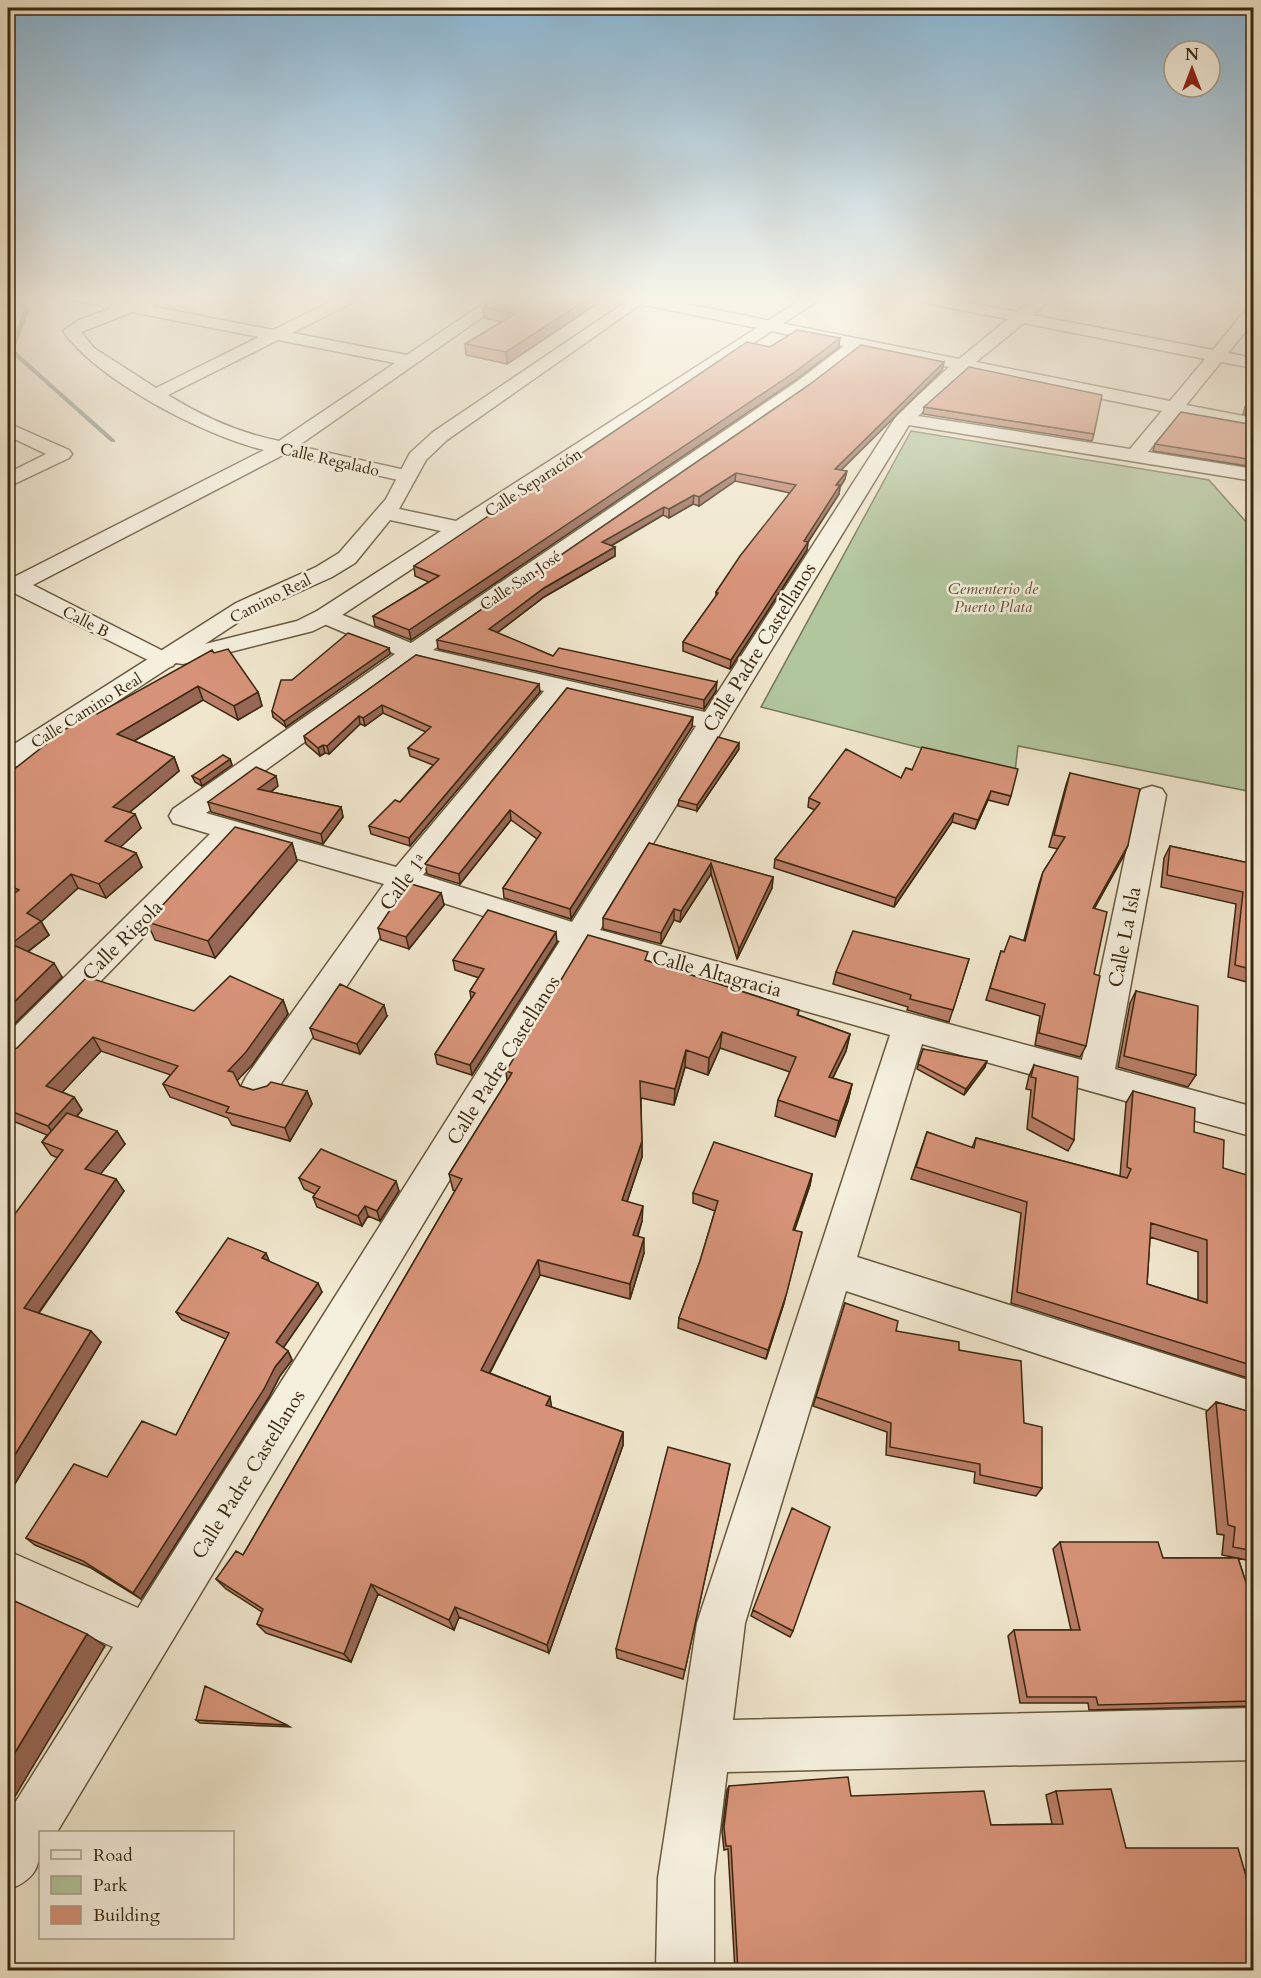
<svg xmlns="http://www.w3.org/2000/svg" width="1261" height="1978" font-family="Cardo,serif">
  <rect width="100%" height="100%" fill="#f0e6cd"/>
  <filter id="stains"><feTurbulence type="fractalNoise" baseFrequency=".00333" numOctaves="4"/><feColorMatrix values="0 0 0 0 .2 0 0 0 0 .09 0 0 0 0 .02 0 0 0 .5 -.17"/></filter>
  <radialGradient id="worn" r=".72"><stop offset=".6" stop-color="#630" stop-opacity="0"/><stop offset="1" stop-color="#630" stop-opacity=".3"/></radialGradient>
  <path fill="#b2c69e" stroke="#767756" stroke-width="1.5" d="M911 431 1209 480 1248 524 1253 526V792L1018 746 1015 772 761 707Z"/>
  <g fill="none" stroke-linecap="round" stroke-linejoin="round">
    <path fill="#768279" fill-rule="evenodd" d="M9 297H15L30 309 14 350 115 440V442H111L9 351 24 309Z"/>
    <defs>
      <path id="minor" d="M8 297H27L8 306Z
        M69 297H100L130 302 147 297H169L167 300 150 306 273 330 340 297H360L358 300 292 333 407 355 493 297H511L298 446 414 472 417 476 414 480 407 482 285 454 33 585 173 656 176 661 173 666 164 668 8 590V574L16 576 264 450C205 436 97 380 63 331L79 320 112 308 71 300ZM132 312 259 337 156 388 94 348 81 332ZM278 340 395 363 279 441C239 433 203 417 168 395Z
        M634 297H652L959 359 1008 319 919 302 911 297H942L1017 312 1036 297H1053L1033 315 1213 350 1248 307 1254 305V321L1228 353 1254 358V368L1221 362 1186 405 1254 418V430L1179 414 1148 452 1254 469V481L909 425 600 930 1082 1060 1138 795 1142 789 1152 786 1162 789 1166 795 1115 1069 1254 1107V1137L922 1044 857 1257 1254 1382V1425L846 1291 745 1623 733 1720 1254 1708V1760L727 1772 714 1878V1970H656L658 1878 697 1623 890 1035 588 950 57 1832H40C40 1865 40 1877 8 1890V1814L113 1647 8 1599V1551L138 1608 560 941 410 892 272 1097 259 1101 246 1097 241 1087 246 1077 384 884 237 841 24 1060 12 1064 8 1062V1033L210 834 173 823 169 816 173 809 395 654 317 621 313 616 317 611H333L411 643 795 383 844 346 640 304 634 302ZM1024 323 1205 359 1170 401 976 362ZM861 349 949 367 897 415 705 712 433 650 807 391ZM966 371 1162 411 1130 449 918 416ZM417 661 544 691 396 867 206 813ZM567 696 696 726 572 922 423 875Z
        M8 423 69 450 72 454 69 458 8 487V473L46 454 8 436Z"/>
      <path id="tertiary" d="M633 297 648 299 447 440 426 460 399 509 456 521 805 297H823L333 621 313 631 183 664 176 663 18 766 8 768V748L236 603 316 567 339 553 386 499 410 453 433 432ZM390 520 441 531 317 611 297 621 205 644 252 613 332 577 355 563Z"/>
    </defs>
    <use href="#minor" stroke="#68583e" stroke-width="3"/>
    <use href="#tertiary" stroke="#68583e" stroke-width="3"/>
    <use href="#minor" fill="#f5efde" fill-rule="evenodd"/>
    <use href="#tertiary" fill="#f5efde" fill-rule="evenodd"/>
  </g>
  <path fill="#b97e68" stroke="#3b280f" stroke-width="1.5" fill-rule="evenodd" d="M500 297H597L598 303 507 364 466 355 465 344 501 322 484 318 483 307Z
    M770 347H839L794 381 411 640 375 626 373 616 429 582 415 576 414 566Z
    M944 362 942 370 841 470 845 479 840 487 839 494 808 542 807 550 730 669 683 651V642L716 597V592L790 493 735 481 699 506 693 504 669 518 663 515 611 546 615 547V556L544 597 497 633 553 656 716 691 704 709 438 649 437 640 809 385Z
    M1254 394V416L1243 414 1245 407Z
    M924 407 1094 434 1092 441 923 414Z
    M1254 425V467L1153 451 1155 444Z
    M389 648 390 654 286 727 273 717 272 711 292 680Z
    M214 653 258 692 262 706 238 720 203 700 134 741 174 757 179 771 130 812 141 828 120 847 136 853 142 867 106 898 78 888 41 921 49 935 28 952 62 977 8 1030 9 897H8V774L97 714Z
    M416 655 540 692 410 846 371 834 369 826 400 802 433 765 410 756 408 748 426 732 383 713 365 726 360 724 329 754 325 753 320 756 306 744 304 736Z
    M567 688 692 727 571 919 504 898 503 888 537 839 511 820 460 884 427 874 425 864Z
    M739 749 697 811 678 806 679 800Z
    M230 759 232 765 202 786 195 782 192 776Z
    M906 768 1011 796 1008 805 988 800 975 829 952 822 894 907 774 868 775 859 815 810 808 807 809 798 901 778Z
    M1070 773 1128 845 1123 857 1094 909V974L1086 1046 1080 1057 1035 1045 1040 1016 986 1000 1001 951 1004 952 1024 940 1039 884 1043 872 1058 849 1049 847 1066 785Z
    M278 786 271 792 341 807 343 817 323 844 211 812 208 802Z
    M292 843 297 861 215 958 155 940 147 922Z
    M649 843 773 877 772 888 737 959 711 874 680 922 674 920 661 944 603 929V918Z
    M1170 846 1254 864V984L1228 977 1236 904 1161 887 1164 858Z
    M441 893 444 905 409 949 381 940 378 928Z
    M557 942 472 1075 437 1064 435 1054 471 999 470 991 479 978 455 970 453 960Z
    M969 959 949 1022 907 1010 908 1007 833 984 836 972Z
    M648 961 799 1010 798 1015 850 1034 846 1051 833 1078 852 1084 848 1101 835 1137 775 1116 778 1100 790 1072 720 1048 708 1075 685 1067 674 1105 641 1098 642 1157 627 1202 642 1221 638 1236 644 1253 630 1299 540 1275 490 1373 550 1397 551 1407 623 1432V1445L549 1653 459 1617 454 1630 378 1594 351 1662 266 1633 257 1624 262 1612 226 1589 216 1579 243 1555 455 1191 453 1190 449 1174 507 1081 506 1071Z
    M1136 991 1196 1075 1188 1087 1118 1067 1130 1003Z
    M283 1000 288 1014 252 1065 237 1080 240 1086 253 1090 307 1091 312 1104 290 1141 232 1125 228 1118 170 1097 163 1084 171 1075 101 1051 62 1092 74 1097 82 1110 77 1116 125 1144 100 1174 124 1191 39 1313 101 1342 8 1495 58 1158 51 1155 42 1142 47 1135 8 1119V1051L194 1011Z
    M387 1016 360 1054 314 1039 310 1028Z
    M923 1049 985 1067 964 1095 917 1069Z
    M1034 1065 1074 1140 1068 1151 1027 1129 1031 1090 1026 1089 1029 1076Z
    M1133 1091 1194 1132 1223 1168 1252 1258 1254 1259V1380L1011 1303 1021 1213 911 1179 927 1132 972 1148 976 1138 1120 1176 1126 1103ZM1150 1237 1198 1252V1300L1147 1284Z
    M812 1174 810 1185 794 1230 784 1303 766 1359 678 1328 679 1318 700 1261 715 1211 693 1203V1193Z
    M299 1178 399 1191 380 1221 368 1216 362 1226 317 1207 313 1197 315 1194 304 1189Z
    M270 1262 322 1292 283 1348 288 1351 292 1360 280 1376 269 1397 141 1599 91 1568 35 1545 26 1538 107 1477 176 1435 226 1339 182 1320 176 1312Z
    M845 1303 896 1331 959 1350 1024 1423 1042 1488 1036 1496 974 1483 975 1472 886 1455 887 1432 813 1406Z
    M1216 1402 1254 1413V1562L1238 1558 1254 1607V1706L1089 1710 1088 1703H1020L1008 1636 1014 1630H1071L1053 1549 1060 1542 1163 1558H1237L1222 1555 1224 1535 1217 1534 1206 1412Z
    M730 1464 683 1679 617 1658 616 1649Z
    M753 1610 793 1631 790 1637 751 1616Z
    M196 1720 287 1725 290 1727 200 1723Z
    M729 1786 851 1796 991 1825 1052 1824 1046 1795 1056 1791 1126 1848 1252 1897 1254 1971H735L728 1849 724 1850 722 1831 727 1790Z"/>
  <path fill="#966755" stroke="#3b280f" stroke-width="1.5" d="M591 297H597L598 303 507 364 506 352Z
    M840 338 839 347 794 381 411 640 409 630Z
    M944 362 942 370 834 477 835 469Z
    M847 471 845 479 840 487 839 494 808 542 807 550 730 669 731 660 836 485Z
    M736 473 735 481 699 506V497Z
    M694 495 693 504 669 518V509Z
    M664 507 663 515 602 551V542Z
    M615 547V556L544 597 490 638 489 629 544 588Z
    M389 648 390 654 286 727 284 721Z
    M717 682 716 691 704 709V700Z
    M539 684 540 692 410 846 409 838Z
    M198 686 203 700 122 748 117 734Z
    M258 692 262 706 238 720 234 706Z
    M382 705 383 713 365 726 363 718Z
    M359 716 360 724 329 754 327 746Z
    M693 717 692 727 571 919 570 909Z
    M739 743V749L697 811V805Z
    M323 745 325 753 320 756 318 748Z
    M174 757 179 771 119 821 113 807Z
    M230 759 232 765 202 786 200 780Z
    M276 776 278 786 261 799 258 789Z
    M991 791 988 800 975 829 978 820Z
    M341 807 343 817 323 844 321 834Z
    M510 810 511 820 460 884 459 874Z
    M954 813 952 822 894 907 896 898Z
    M135 814 141 828 112 855 105 841Z
    M292 843 297 861 215 958 208 941Z
    M1128 845 1123 857 1088 920 1093 908Z
    M136 853 142 867 106 898 99 884Z
    M711 863V874L680 922 681 911Z
    M71 874 78 888 41 922 49 935 19 958 11 944 27 913Z
    M773 877 772 888 737 959 739 949Z
    M441 893 444 905 409 949 406 937Z
    M674 909V920L661 944V933Z
    M556 932 557 942 472 1075 470 1065Z
    M54 963 62 977 8 1030V1008Z
    M283 1000 288 1014 252 1065 234 1084 228 1071Z
    M384 1005 387 1016 360 1054 357 1044Z
    M722 1032 720 1048 708 1075 709 1058Z
    M850 1034 846 1051 825 1093 829 1077Z
    M93 1037 101 1051 55 1100 46 1086Z
    M686 1050 685 1067 674 1105 675 1089Z
    M987 1061 985 1067 964 1095 966 1089Z
    M852 1084 848 1101 835 1137 839 1121Z
    M307 1091 312 1104 290 1141 285 1128Z
    M74 1097 82 1110 57 1139 48 1126Z
    M117 1131 125 1144 94 1182 85 1169Z
    M642 1141V1157L622 1216V1200Z
    M812 1174 810 1185 791 1241 793 1230Z
    M116 1179 124 1191 34 1319 24 1308Z
    M396 1181 399 1191 380 1221 377 1211Z
    M365 1206 368 1216 362 1226 358 1216Z
    M643 1206 642 1221 633 1250V1235Z
    M802 1232 784 1303 766 1359 768 1350Z
    M644 1238V1253L630 1299V1284Z
    M266 1253 270 1263 262 1258Z
    M538 1260 540 1275 484 1383 481 1370Z
    M318 1283 322 1292 281 1351 276 1342Z
    M91 1331 101 1342 8 1495V1466Z
    M288 1351 292 1360 280 1376 269 1397 141 1599 133 1593 275 1367Z
    M550 1397 552 1410 546 1405Z
    M623 1432V1445L549 1653 547 1645Z
    M371 1584 378 1594 351 1662 344 1654Z
    M455 1607 459 1617 454 1630 449 1620Z
    M87 1634 105 1646 8 1808V1764Z"/>
  <path fill="#d79379" stroke="#3b280f" stroke-width="1.5" fill-rule="evenodd" d="M500 297H591L506 352 465 344 515 314 483 307Z
    M797 330 840 338 795 372 409 630 373 616 439 576 414 566 747 342 770 347Z
    M861 345 944 362 835 469 847 471 836 485H840L804 541 808 542 731 660 683 642 718 593 716 592 740 556 796 485 736 473 699 497 694 495 669 509 664 507 602 542 615 547 544 588 489 629 553 656 559 648 717 682 704 700 437 640 809 385Z
    M969 367 1102 395 1094 434 924 407Z
    M1254 394V409L1245 407Z
    M1181 412 1254 425V460L1155 444Z
    M348 633 389 648 284 721 272 711 281 680H292Z
    M228 649 258 692 234 706 198 686 117 734 174 757 113 807 135 814 105 841 136 853 99 884 71 874 27 913 41 921 11 944 54 963 8 1008V898L19 890 8 885V774L64 730 92 712 97 714 212 650 214 653Z
    M416 655 539 684 409 838 369 826 395 800 400 802 439 759 408 748 431 727 382 705 363 718 359 716 327 746 323 745 318 748 304 736Z
    M567 688 693 717 570 909 503 888 541 833 510 810 459 874 425 864Z
    M718 737 739 743 697 805 679 800Z
    M922 747 1018 769 1011 796 991 791 978 820 954 813 896 898 775 859 820 803 809 798 846 749 901 778 906 768 912 770Z
    M223 755 230 759 200 780 192 776Z
    M256 767 276 776 258 789 341 807 321 834 208 802Z
    M1070 773 1140 789 1128 845 1093 908 1107 912 1094 974 1100 976 1086 1046 1039 1033 1045 1004 990 988 1001 951 1004 952 1010 936 1025 941 1043 872 1065 837 1054 835Z
    M235 827 292 843 208 941 147 922Z
    M649 843 773 877 739 949 711 863 681 911 674 909 661 933 603 918Z
    M1170 846 1254 864V970L1235 965 1243 892 1167 875Z
    M408 883 441 893 406 937 378 928Z
    M488 910 556 932 470 1065 435 1054 475 993 470 991 484 969 453 960Z
    M853 931 969 959 953 1010 910 999 911 995 836 972Z
    M588 935 648 952 645 960 799 1010 797 1015 850 1034 829 1077 852 1084 839 1121 778 1100 796 1057 722 1032 709 1058 686 1050 675 1089 640 1081 642 1141 622 1200 643 1206 633 1235 644 1238 630 1284 538 1260 481 1370 550 1397 546 1405 623 1432 547 1645 455 1607 449 1620 371 1584 344 1654 257 1624 263 1609 216 1579 236 1551 243 1555 462 1179 449 1174 512 1073 506 1071Z
    M230 976 283 1000 246 1052 228 1071 233 1072 240 1086 253 1090 267 1086 271 1082 307 1091 285 1128 226 1112 229 1107 163 1084 178 1066 93 1037 46 1086 74 1097 48 1126 8 1110V1051L17 1048 87 977 194 1011Z
    M340 984 384 1005 357 1044 310 1028Z
    M1136 991 1198 1006 1196 1075 1124 1056Z
    M923 1049 987 1061 966 1089 918 1064Z
    M1034 1065 1078 1077 1074 1140 1032 1117 1036 1078 1031 1077Z
    M1133 1091 1195 1108 1194 1132 1224 1140 1223 1168 1254 1177 1252 1258 1254 1259V1366L1017 1292 1027 1202 916 1167 927 1132 974 1148 976 1138 1127 1178 1131 1169 1127 1167ZM1151 1223 1207 1240V1303L1147 1284Z
    M67 1113 117 1131 85 1169 116 1179 24 1308 91 1331 8 1466V1223L63 1150 42 1142Z
    M714 1142 812 1174 793 1230 802 1232 787 1292 768 1350 679 1318 700 1261 718 1201 693 1193Z
    M321 1149 396 1181 377 1211 365 1206 358 1216 313 1197 320 1187 299 1178Z
    M228 1238 266 1253 262 1258 318 1283 276 1342 288 1351 275 1367 264 1389 133 1593 83 1561 26 1538 74 1464 107 1477 142 1421 176 1435 229 1333 176 1312Z
    M845 1303 898 1321 896 1331 959 1342V1350L1021 1361 1024 1423 1042 1427V1488L980 1475V1464L890 1447 891 1423 816 1397Z
    M1216 1402 1254 1413V1551L1233 1547 1235 1527 1228 1525Z
    M668 1447 730 1464 685 1670 616 1649Z
    M792 1508 830 1527 793 1631 753 1610Z
    M1060 1542H1158L1163 1558H1238L1254 1607V1701L1098 1705 1096 1697H1027L1014 1630H1080Z
    M8 1598 87 1634 8 1764Z
    M205 1686 287 1725 196 1720Z
    M848 1777 851 1796 984 1791 991 1825 1063 1824 1056 1791 1111 1789 1126 1848H1238L1252 1897H1254V1971H738L731 1846H726L724 1827 729 1786Z"/>
  <linearGradient id="sky" x2="0" y2="1"><stop stop-color="#8ab8d8"/><stop offset="0.52" stop-color="#f8f4e8"/><stop offset="1" stop-color="#f8f4e8" stop-opacity="0"/></linearGradient>
  <rect width="1261" height="574" fill="url(#sky)"/>
  <g text-anchor="middle" stroke-width="5" stroke-linejoin="round" paint-order="stroke">
    <g font-size="16" fill="#3b280f" stroke="#f5efde">
      <text transform="translate(330 459) rotate(13)" y="6">Calle Regalado</text>
      <text transform="translate(533 482) rotate(-33)" y="6">Calle Separación</text>
      <text transform="translate(520 580) rotate(-34)" y="6">Calle San José</text>
      <text transform="translate(270 598) rotate(-27)" y="6">Camino Real</text>
      <text transform="translate(86 621) rotate(27)" y="6">Calle B</text>
      <text transform="translate(86 710) rotate(-32)" y="6">Calle Camino Real</text>
    </g>
    <g font-size="16" font-style="italic" fill="#595033" stroke="#f5efde">
      <text x="993" y="594">Cementerio de<tspan x="993" dy="18">Puerto Plata</tspan></text>
    </g>
    <g font-size="20" fill="#3b280f" stroke="#f5efde">
      <text transform="translate(759 647) rotate(-58)" y="7">Calle Padre Castellanos</text>
      <text transform="translate(403 882) rotate(-53)" y="7">Calle 1ª</text>
      <text transform="translate(1124 937) rotate(-79)" y="7">Calle La Isla</text>
      <text transform="translate(122 940) rotate(-45)" y="7">Calle Rigola</text>
      <text transform="translate(717 973) rotate(15)" y="7">Calle Altagracia</text>
      <text transform="translate(503 1060) rotate(-58)" y="7">Calle Padre Castellanos</text>
      <text transform="translate(248 1474) rotate(-58)" y="7">Calle Padre Castellanos</text>
    </g>
  </g>
  <rect width="1261" height="1978" fill="none" stroke="#f0e6cd" stroke-width="30"/>
  <rect x="9" y="9" width="1243" height="1960" fill="none" stroke="#3b280f" stroke-width="3"/>
  <rect x="15" y="15" width="1231" height="1948" fill="none" stroke="#3b280f" stroke-width="1.5"/>
  <rect x="39" y="1831" width="195" height="108" fill="#f5efde" stroke="#ab9f8b" stroke-width="1.5"/>
  <rect x="51" y="1850" width="30" height="9" fill="#f5efde" stroke="#ab9f8b" stroke-width="1.5"/>
  <text x="93" y="1861" font-size="18" fill="#3b280f">Road</text>
  <rect x="51" y="1876" width="30" height="18" fill="#b2c69e" stroke="#ab9f8b" stroke-width="1.5"/>
  <text x="93" y="1891" font-size="18" fill="#3b280f">Park</text>
  <rect x="51" y="1906" width="30" height="18" fill="#d79379" stroke="#ab9f8b" stroke-width="1.5"/>
  <text x="93" y="1921" font-size="18" fill="#3b280f">Building</text>
  <g transform="translate(1192 69)"><circle r="28" fill="#f5efde" stroke="#ab9f8b" stroke-width="1.5"/>
  <path d="M0-4.5L10 22L0 15L-10 22Z" fill="#8f2418"/>
  <text y="-9" font-size="16" font-weight="bold" text-anchor="middle" fill="#3b280f">N</text>
  </g>
  <rect width="100%" height="100%" filter="url(#stains)"/>
  <rect width="100%" height="100%" fill="url(#worn)"/>
</svg>
